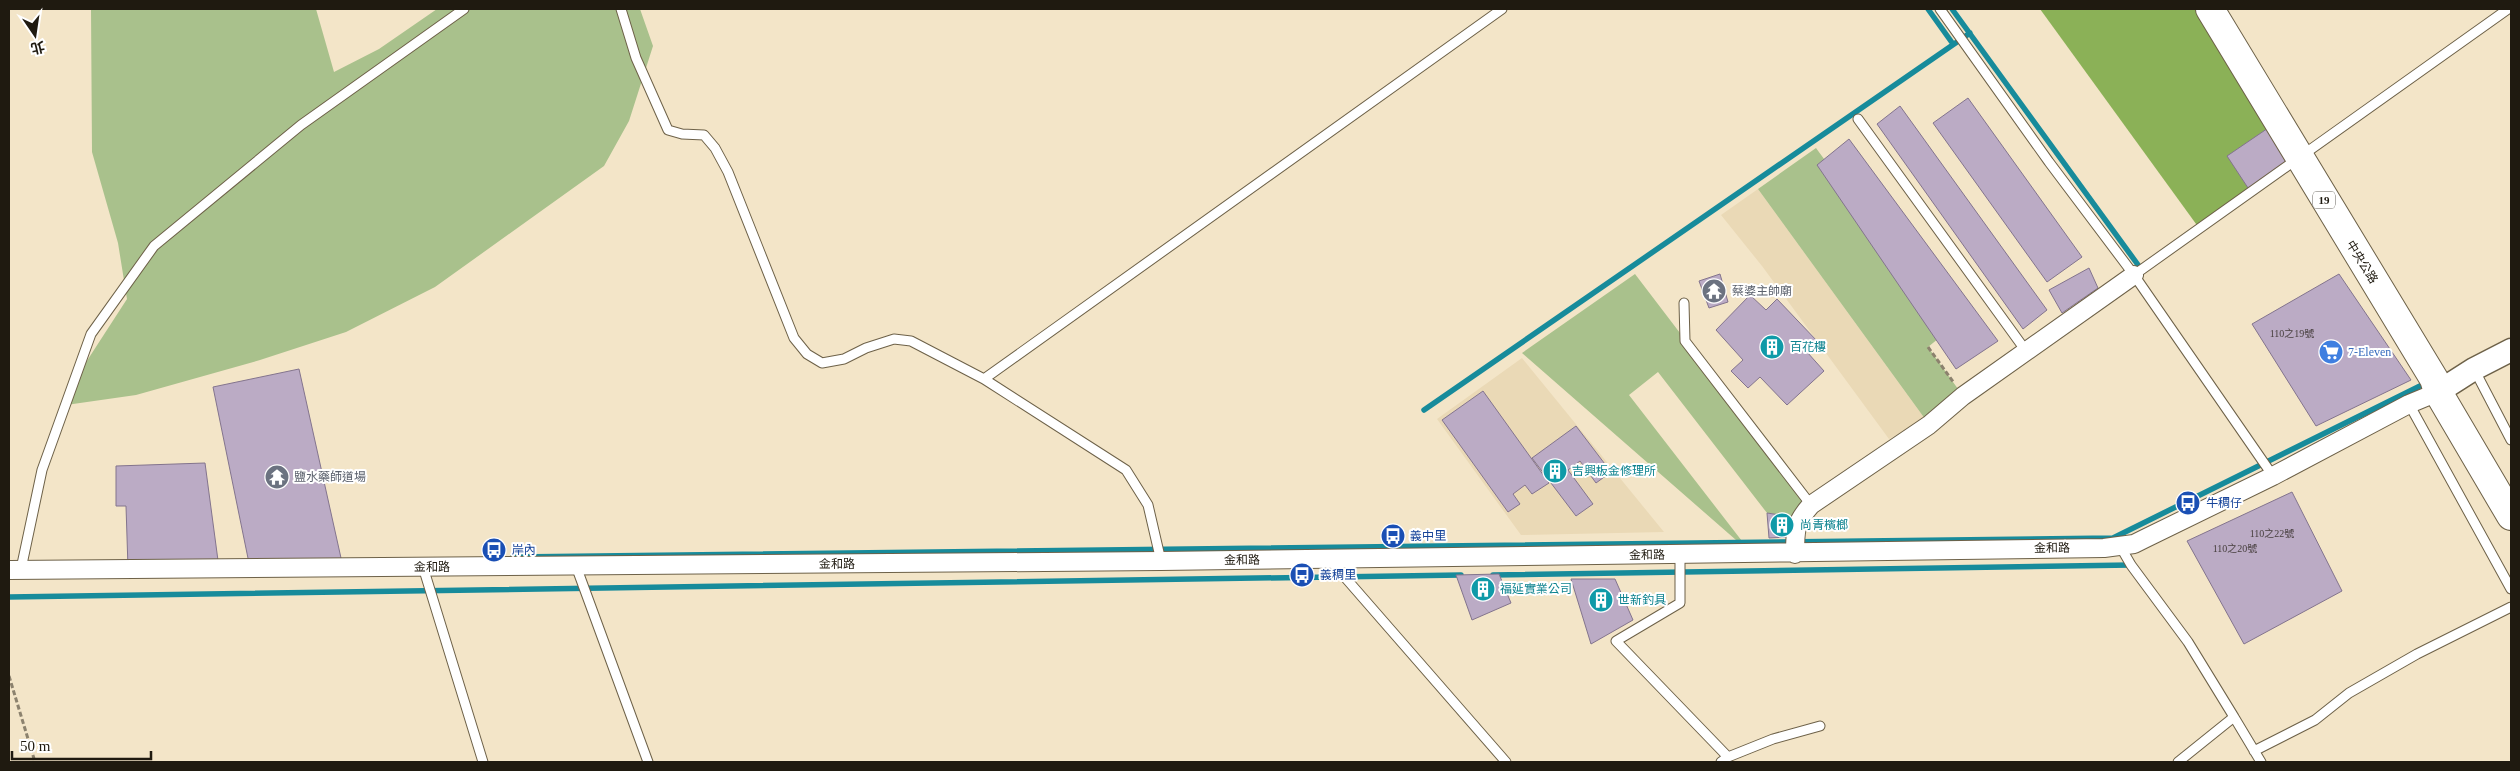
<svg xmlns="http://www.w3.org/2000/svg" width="2520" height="771" font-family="'Times New Roman','Noto Sans TC',serif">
  <rect width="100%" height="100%" fill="#f3e5c8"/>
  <path fill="#ead9b6" d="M1758 189 1925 419 1889 439 1762 266 1721 215Z
    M1522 358 1664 532 1521 535 1437 419Z"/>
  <path fill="#a9c18c" d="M91 9H316L334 72 379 49 437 9H640L653 46 629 121 604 166 435 287 346 332 260 360 136 395 66 405 81 370 127 299 118 243 92 152Z
    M1816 148 1949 330 1928 347 1963 396 1928 423 1758 189Z
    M1635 274 1811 505 1800 518 1767 513 1658 372 1629 395 1752 554 1522 353Z"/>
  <path fill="#8bb157" d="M2040 9H2210L2297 157 2199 228Z"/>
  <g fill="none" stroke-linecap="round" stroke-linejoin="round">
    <path stroke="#178b9b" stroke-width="5.5" d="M1928 9 1953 44
      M1952 9 2141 269
      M1424 410 1970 33
      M513 557 2113 538 2428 382
      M1493 575 2131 565
      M9 597 1461 575"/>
  </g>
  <path fill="#bbabc5" stroke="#83748d" d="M1968 98 2082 257 2047 282 1933 123Z
    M1900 106 2047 310 2023 329 1877 124Z
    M2277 122 2297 157 2250 191 2227 156Z
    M1849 139 1998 341 1956 369 1817 165Z
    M2089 268 2098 288 2062 313 2049 290Z
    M1720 274 1728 302 1709 308 1699 281Z
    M2339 274 2411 380 2316 426 2252 324Z
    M1750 295 1766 310 1777 299 1818 342 1807 352 1824 371 1787 405 1760 377 1748 388 1731 371 1743 360 1716 330Z
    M299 369 343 567 250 568 213 387Z
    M1483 391 1549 483 1532 494 1525 485 1513 494 1520 504 1508 512 1442 420Z
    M1576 426 1611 472 1596 483 1580 461 1568 470 1593 504 1576 516 1532 458Z
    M205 463 219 568H128L126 506H116V466Z
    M2292 492 2342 591 2244 644 2187 541Z
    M1767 513 1800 518 1789 537 1769 538Z
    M1499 574 1511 603 1472 620 1456 575Z
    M1571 579H1615L1633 620 1591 644Z"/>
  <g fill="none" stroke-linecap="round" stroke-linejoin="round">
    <defs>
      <path id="service" d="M621 9 636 58 668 130 682 134 704 135 715 148 728 172 794 338 807 354 822 363 844 359 866 348 894 339 911 341 984 379 1126 470 1148 505 1161 561
        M1940 9 2049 162 2134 275 2273 476
        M1858 119 2026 351
        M2134 275 2508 9
        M1684 303 1685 341 1811 505
        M2474 369 2511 440
        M984 379 1502 9
        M2409 404 2511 589
        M2120 546 2131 565 2188 642 2234 717 2178 762
        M1680 555V603L1616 641 1728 757 1721 762
        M1329 559 1506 762
        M576 566 648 762
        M423 567 483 762
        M21 569 42 470 91 334 154 246 301 125 464 9
        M2234 717 2261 762
        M2254 751 2315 720 2349 693 2417 654 2511 607
        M1728 757 1773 739 1820 726"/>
      <path id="minor" d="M1795 554C1795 530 1795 523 1811 505L1929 425 1963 396 2134 275
        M9 570 1161 561 2104 548 2134 544 2144 539 2273 476 2409 404 2438 392"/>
      <path id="tertiary" d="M2438 392 2474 369 2511 350"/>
      <path id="primary" d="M2210 9 2434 379 2438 392 2511 516"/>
    </defs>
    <use href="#service" stroke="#6d6148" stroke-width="11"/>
    <use href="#minor" stroke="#6d6148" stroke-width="20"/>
    <use href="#tertiary" stroke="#6d6148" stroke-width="25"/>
    <use href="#primary" stroke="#6d6148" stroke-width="30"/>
    <path stroke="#8c826e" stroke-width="3" stroke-dasharray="5 2.5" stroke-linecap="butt" d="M1928 347 1954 383
      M9 676 35 762"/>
    <use href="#service" stroke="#fff" stroke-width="9"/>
    <use href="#minor" stroke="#fff" stroke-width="18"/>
    <use href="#tertiary" stroke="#fff" stroke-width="22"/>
    <use href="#primary" stroke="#fff" stroke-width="28"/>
  </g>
  <defs>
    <symbol id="temple-disc" viewBox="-11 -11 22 22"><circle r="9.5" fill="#6b7280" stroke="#fff"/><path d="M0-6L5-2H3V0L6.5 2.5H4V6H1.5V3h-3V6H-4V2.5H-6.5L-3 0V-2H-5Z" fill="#fff"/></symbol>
    <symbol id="building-disc" viewBox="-11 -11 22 22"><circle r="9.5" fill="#0f9aa8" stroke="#fff"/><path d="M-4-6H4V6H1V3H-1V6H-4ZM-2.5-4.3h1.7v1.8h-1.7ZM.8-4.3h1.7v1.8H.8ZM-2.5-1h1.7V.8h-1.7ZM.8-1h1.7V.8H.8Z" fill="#fff"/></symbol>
    <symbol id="supermarket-disc" viewBox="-11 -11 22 22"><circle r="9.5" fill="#3f7fe0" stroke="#fff"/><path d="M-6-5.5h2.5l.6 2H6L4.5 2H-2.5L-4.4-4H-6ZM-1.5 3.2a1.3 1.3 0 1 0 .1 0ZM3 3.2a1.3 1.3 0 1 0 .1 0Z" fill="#fff"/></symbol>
    <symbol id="bus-disc" viewBox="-11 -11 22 22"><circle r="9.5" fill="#1a4fb4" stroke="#fff"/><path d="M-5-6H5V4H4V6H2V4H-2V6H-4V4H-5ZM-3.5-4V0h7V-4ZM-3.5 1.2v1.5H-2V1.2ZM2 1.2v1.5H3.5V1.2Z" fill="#fff"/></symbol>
  </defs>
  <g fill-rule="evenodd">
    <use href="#temple-disc" x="1700" y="277" width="28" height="28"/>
    <use href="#building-disc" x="1758" y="333" width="28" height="28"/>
    <use href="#supermarket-disc" x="2317" y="338" width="28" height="28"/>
    <use href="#building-disc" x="1541" y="457" width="28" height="28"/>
    <use href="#temple-disc" x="263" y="463" width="28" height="28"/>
    <use href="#bus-disc" x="2174" y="489" width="28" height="28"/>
    <use href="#building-disc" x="1768" y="511" width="28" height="28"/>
    <use href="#bus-disc" x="1379" y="522" width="28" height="28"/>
    <use href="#bus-disc" x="480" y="536" width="28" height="28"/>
    <use href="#bus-disc" x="1288" y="561" width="28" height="28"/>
    <use href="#building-disc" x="1469" y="575" width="28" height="28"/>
    <use href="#building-disc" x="1587" y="586" width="28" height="28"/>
  </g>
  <g text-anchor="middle" stroke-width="4" stroke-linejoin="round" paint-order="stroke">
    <g font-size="10" fill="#463e3d">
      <text x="2292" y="337">110之19號</text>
      <text x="2272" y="537">110之22號</text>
      <text x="2235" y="552">110之20號</text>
    </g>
    <rect fill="#fff" stroke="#625f58" stroke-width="1" x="2313" y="191.5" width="22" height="17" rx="4"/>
    <g font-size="11" font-weight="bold" fill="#1f1a10">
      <text x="2324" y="204">19</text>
    </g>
    <g font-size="12" fill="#1f1a10" stroke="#fff">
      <text transform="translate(2362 262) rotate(58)" y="4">中央公路</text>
      <text transform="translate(2052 548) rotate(-1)" y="4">金和路</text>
      <text transform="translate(1647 555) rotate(-1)" y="4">金和路</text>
      <text transform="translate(1242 560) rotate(-1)" y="4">金和路</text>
      <text x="837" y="568">金和路</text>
      <text x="432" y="571">金和路</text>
    </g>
    <g font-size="12" fill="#5b616d" stroke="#fff" text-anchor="start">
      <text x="1732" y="295">蔡婆主帥廟</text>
      <text x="294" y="481">鹽水藥師道場</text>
    </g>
    <g font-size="12" fill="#0d838f" stroke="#fff" text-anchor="start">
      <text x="1790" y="351">百花樓</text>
      <text x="1572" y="475">吉興板金修理所</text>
      <text x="1800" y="529">尚青檳榔</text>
      <text x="1500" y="593">福延實業公司</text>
      <text x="1618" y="604">世新釣具</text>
    </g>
    <g font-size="12" fill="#366cbe" stroke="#fff" text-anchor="start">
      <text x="2348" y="356">7-Eleven</text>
    </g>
    <g font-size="12" fill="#164399" stroke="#fff" text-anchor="start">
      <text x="2206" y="507">牛稠仔</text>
      <text x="1410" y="540">義中里</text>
      <text x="512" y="554">岸內</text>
      <text x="1320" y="579">義稠里</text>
    </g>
  </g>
  <rect width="2520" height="771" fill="none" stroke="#1f1a10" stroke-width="20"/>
  <g transform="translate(35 35) rotate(167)" stroke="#ffffff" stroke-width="4" paint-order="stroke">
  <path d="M0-4L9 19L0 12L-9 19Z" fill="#1f1a10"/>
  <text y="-8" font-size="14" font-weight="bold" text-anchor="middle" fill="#1f1a10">北</text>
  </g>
  <path d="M12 751v8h139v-8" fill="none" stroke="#1f1a10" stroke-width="2.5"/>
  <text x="20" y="751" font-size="15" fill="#1f1a10" stroke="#ffffff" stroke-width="4" paint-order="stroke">50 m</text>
</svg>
